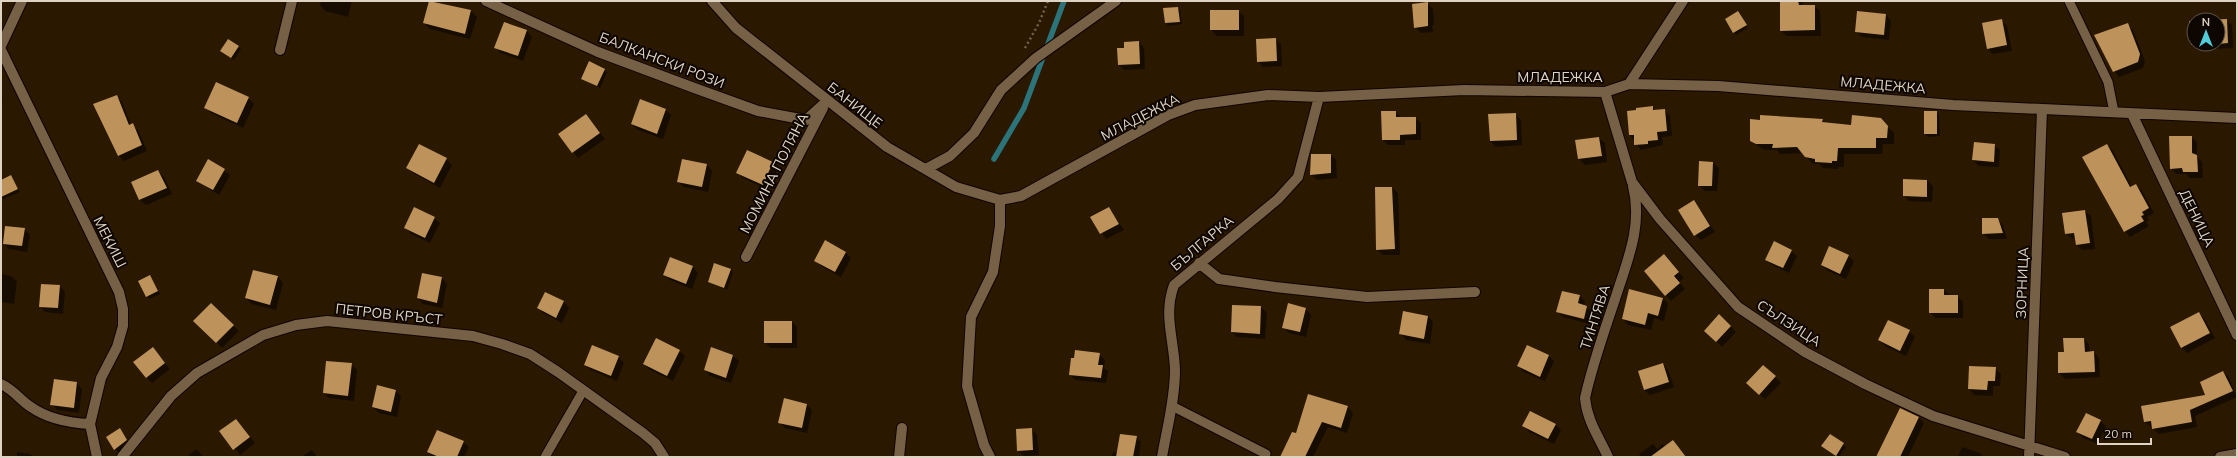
<svg xmlns="http://www.w3.org/2000/svg" width="2238" height="458" font-family="Mulish,sans-serif">
  <rect width="100%" height="100%" fill="#2a1800"/>
  <path fill="#0007" d="M321 1H352L348 17 325 11 320 5Z
    M430 1 471 11 477 17 470 39 430 29 424 23Z
    M1784 1H1802L1803 6H1814L1820 11 1821 36H1787L1781 31Z
    M1427 3 1433 9 1434 25H1432L1433 32 1421 33 1415 27Z
    M1178 8 1180 10 1182 24 1168 26 1166 23Z
    M1211 11H1238L1244 16V36H1217L1211 30Z
    M1738 12 1748 28 1736 35 1734 32Z
    M1886 15 1891 21 1889 40 1862 37 1856 32Z
    M2001 20 2007 26 2012 51 1993 54 1988 49Z
    M2218 20H2226L2232 25 2233 48 2197 50 2192 45 2194 22V44H2218Z
    M505 23 527 31 532 37 523 61 501 53 495 47Z
    M2128 25 2133 30 2145 61 2143 68 2119 77 2114 71Z
    M1275 39 1281 44 1282 66 1263 67 1258 61Z
    M228 40 241 49 234 60 221 51Z
    M1139 42 1144 48 1145 69 1124 70 1119 65 1125 49Z
    M589 62 607 72 600 88 582 79Z
    M1 96 3 102 1 103Z
    M116 96 122 102 131 125 138 130 147 151 124 161 119 156 94 105Z
    M248 98 254 104 243 128 211 113 206 108Z
    M1653 107 1656 111 1664 110 1670 116 1672 136 1662 137 1663 145 1641 150 1630 135Z
    M666 110 671 115 663 139 638 130 632 124Z
    M1396 112 1402 118H1415L1421 123V140H1405V145H1388L1383 140Z
    M1937 112 1939 115 1940 136 1928 137 1925 134Z
    M1515 114 1521 120 1522 145 1496 147 1490 141 1489 115Z
    M586 115 605 139 578 158 573 152Z
    M1880 119 1894 133V144H1883L1882 154H1844V167H1838V169L1823 168 1819 164H1813L1803 153 1780 154 1777 150H1764L1751 141 1822 120 1826 123 1852 126Z
    M2191 137 2197 142V157L2202 162 2203 178H2190L2186 174H2176L2171 168Z
    M1599 138 1605 143 1607 162 1585 165 1579 159 1577 141Z
    M420 145 446 159 452 165 440 188 413 173 407 168Z
    M1994 145 2000 150 1999 167 1979 166 1973 160Z
    M2107 145 2113 151 2132 187 2136 185 2142 191 2154 213 2147 217 2149 220 2146 222 2149 226 2130 237 2125 231Z
    M1312 155H1331L1336 160 1337 178 1317 180 1311 175Z
    M209 161 230 175 219 195 197 181Z
    M772 163 778 168 768 190 743 178 738 173Z
    M1713 163 1719 168 1717 191H1705L1699 185Z
    M707 165 712 171 708 192 684 187 679 182Z
    M158 171 164 177 172 194 146 205 140 200 132 183Z
    M11 176 20 192 3 199 1 197V181Z
    M1904 180H1927L1933 186 1932 202 1909 201 1904 195Z
    M1376 188H1392L1398 193 1400 255H1383L1377 250Z
    M1694 201 1715 232 1701 240 1695 235Z
    M1109 208 1124 230 1106 239 1092 217Z
    M2085 211 2091 216 2095 249 2082 250 2077 245 2076 238 2072 239 2066 233Z
    M434 218 440 223 430 243 411 234 406 228Z
    M1997 219 2003 225 2007 239H1989L1983 233Z
    M24 229 30 235 27 252 9 249 4 243Z
    M826 242 846 253 851 258 841 277 821 266 815 261Z
    M1791 251 1797 256 1789 273 1772 265 1766 260Z
    M1848 256 1854 261 1846 279 1828 271 1822 265Z
    M670 258 693 267 698 273 692 289 670 280 664 275Z
    M1669 261 1684 278 1679 282 1685 289 1671 301 1666 295Z
    M730 269 733 272 727 290 709 282Z
    M1 274 11 276 17 281 14 304 1 302Z
    M422 275 442 278 447 284 442 308 423 304 418 298Z
    M150 276 160 294 149 299 147 296Z
    M278 277 283 283 276 310 252 304 246 298Z
    M60 286 65 292 63 314 45 312 40 306Z
    M1930 290H1944L1950 295 1957 296 1963 302V318H1936L1930 312Z
    M1563 292 1580 296 1585 302 1584 306 1592 312 1589 324 1563 317 1558 312Z
    M546 293 564 302 569 308 562 323 543 313 538 307Z
    M1663 298 1668 304 1664 321 1654 318 1651 330 1628 325 1623 319Z
    M211 304 239 331 222 348 195 321Z
    M1289 305 1306 309 1311 315 1306 337 1289 333 1283 328Z
    M1233 306 1261 307 1267 313 1265 339 1237 337 1232 332Z
    M2199 313 2204 318 2215 338 2187 353 2182 348 2171 328Z
    M1428 316 1433 322 1430 344 1406 340 1401 334Z
    M1720 316 1736 332 1722 347 1706 331Z
    M792 322 797 327V348H771L765 343Z
    M1909 331 1915 337 1906 356 1885 346 1879 340Z
    M2084 339 2089 344 2090 352H2094L2099 358 2100 377 2065 379 2059 373 2065 353Z
    M153 348 170 369 152 383 146 377Z
    M712 349 733 356 739 361 731 383 710 376 705 370Z
    M679 351 685 356 673 381 650 370 644 364Z
    M1099 354 1105 360 1104 368 1108 371 1106 383 1075 380 1070 375Z
    M1549 356 1554 361 1545 381 1524 372 1518 366Z
    M618 357 624 363 617 381 591 370 585 365Z
    M351 364 357 370 354 401 329 398 324 393Z
    M1663 364 1668 370 1674 387 1650 395 1644 390Z
    M1995 368 2001 374 2000 386H1993V396L1974 395 1969 389Z
    M2223 372 2229 378 2237 397 2195 416 2197 427 2159 434 2145 422 2207 396Z
    M1775 377 1781 383 1765 399 1753 389Z
    M77 383 82 389 79 413 57 410 52 404Z
    M396 391 401 396 397 417 379 413 373 407Z
    M1309 395 1348 407 1353 413 1347 433 1328 427 1313 457H1286L1296 435Z
    M807 405 812 410 807 433 785 428 779 422Z
    M1919 417 1924 423 1908 457H1880Z
    M236 420 255 443 240 455 221 431Z
    M2100 421 2106 426 2098 444 2083 438 2077 432Z
    M1555 424 1561 430 1554 444 1529 432 1524 426Z
    M1031 429 1037 435 1039 455 1024 456 1018 451Z
    M122 432 129 443 118 452 107 437Z
    M1830 435 1846 447 1839 457 1825 448Z
    M1136 437 1141 442 1139 456 1146 457H1112L1113 452 1118 453Z
    M1673 441 1686 457H1641L1639 454 1653 444 1657 449 1663 444 1665 447Z
    M463 442 469 447 464 457H433L428 452Z
    M1962 447 1980 453 1984 457H1958Z
    M196 449 204 457H187Z
    M312 450 317 457H301Z
    M17 452 30 454 34 457H17Z"/>
  <g fill="none" stroke-linecap="round" stroke-linejoin="round">
    <path stroke="#2b747a" stroke-width="5.5" d="M994 159 1024 108 1064 1"/>
  </g>
  <path fill="#bd925b" d="M429 1 471 10 465 34 423 23Z
    M1780 1H1798L1799 5H1815V30L1780 31Z
    M1428 2V26L1414 28 1412 4Z
    M1178 7 1180 22 1165 23 1163 8Z
    M1210 10H1239V30H1210Z
    M1738 11 1747 25 1733 33 1725 19Z
    M1857 11 1886 14 1884 35 1855 32Z
    M2002 19 2007 45 1987 49 1982 23Z
    M2227 19 2228 43 2218 44V20H2206Z
    M2189 21H2194V44H2213L2191 45Z
    M504 22 527 30 518 56 494 48Z
    M2128 23 2140 54 2138 62 2113 72 2094 35Z
    M1276 38 1277 61 1257 62 1256 39Z
    M228 39 239 46 231 58 220 51Z
    M1139 41 1140 64 1118 65 1117 48H1124V42Z
    M589 61 605 69 597 86 581 79Z
    M216 82 249 97 237 123 204 108Z
    M117 95 129 125 133 123 142 145 118 156 93 104Z
    M640 99 666 109 657 134 631 124Z
    M1653 106V110L1665 109 1667 131 1657 132 1658 140 1648 141V144L1634 145V135H1629L1627 111 1636 110V108Z
    M1381 111H1396V117H1416V134L1400 135V140H1382Z
    M1924 111H1937V134H1924Z
    M1516 113 1517 140 1490 141 1488 114Z
    M586 114 600 133 572 153 558 134Z
    M1760 115 1823 119 1822 122 1851 125 1852 115 1881 118 1888 126 1887 138H1876V148H1838L1837 161H1832V163L1815 162V159L1805 157 1797 147 1772 148 1773 144H1756L1750 141V119L1760 120Z
    M2169 136H2192V153L2197 155 2198 172H2183L2182 168 2170 169Z
    M1599 137 1602 156 1578 159 1575 140Z
    M1974 142 1995 144 1994 162 1972 160Z
    M419 144 447 158 434 183 406 168Z
    M2107 144 2130 187 2136 184 2149 208 2142 212 2144 215 2141 216 2144 221 2124 232 2082 157Z
    M747 150 773 162 763 185 736 173Z
    M1311 154H1331V173L1310 175Z
    M208 159 225 169 213 190 196 181Z
    M682 159 707 164 702 187 677 182Z
    M1699 161 1713 162 1712 186H1698Z
    M158 170 167 188 139 200 131 182Z
    M11 175 18 189 1 197V180Z
    M1903 179 1927 180V197L1903 196Z
    M1375 187H1392L1395 249 1376 250Z
    M1694 200 1710 226 1694 236 1678 210Z
    M414 207 435 217 425 238 404 228Z
    M1109 207 1119 224 1100 234 1090 217Z
    M2085 210 2090 243 2076 245 2074 233 2065 234 2062 213Z
    M1982 218H1998L2003 233 1982 234Z
    M5 226 25 228 22 246 3 244Z
    M825 240 846 252 835 272 814 261Z
    M1774 241 1792 250 1783 268 1765 260Z
    M1829 246 1849 255 1840 274 1821 265Z
    M1664 254 1679 272 1674 276 1680 283 1665 296 1644 271Z
    M670 257 693 266 686 284 663 275Z
    M714 263 731 269 724 288 708 282Z
    M253 270 278 276 270 305 245 298Z
    M422 273 442 277 437 303 417 298Z
    M150 275 158 291 146 297 138 281Z
    M41 284 60 285 58 308 39 307Z
    M1629 289 1663 298 1658 316 1648 313 1645 325 1622 319Z
    M1929 289H1944V295H1958V313H1929Z
    M1562 291 1580 295 1578 303 1587 306 1584 319 1556 312Z
    M545 292 564 301 556 318 537 308Z
    M211 303 234 325 216 343 193 321Z
    M1288 303 1306 308 1300 332 1282 328Z
    M1232 305 1261 306 1260 334 1231 332Z
    M1403 311 1428 316 1424 339 1399 334Z
    M2199 312 2210 333 2181 348 2170 327Z
    M1719 314 1731 326 1716 342 1704 331Z
    M1888 320 1910 330 1900 351 1878 340Z
    M764 321H792V343H764Z
    M656 338 680 350 667 376 643 364Z
    M2063 338H2084L2085 352 2094 351 2095 372 2058 373V352H2064Z
    M592 345 619 356 611 376 584 365Z
    M1527 345 1549 355 1540 377 1517 366Z
    M153 347 165 363 146 378 133 362Z
    M711 347 733 355 726 378 704 370Z
    M1075 350 1100 353 1098 365H1103L1101 378 1069 375 1071 358H1074Z
    M326 361 352 363 348 396 323 393Z
    M1663 363 1669 382 1644 390 1638 371Z
    M1763 365 1776 376 1759 395 1746 383Z
    M1969 366 1996 367 1995 381H1988L1987 390 1968 389Z
    M2223 371 2233 391 2190 410 2192 422 2152 429 2151 421 2144 422 2141 406 2205 395 2200 382Z
    M54 379 77 382 74 408 50 405Z
    M377 385 396 390 391 412 372 407Z
    M1308 394 1348 406 1341 428 1322 422 1305 457H1280L1292 432 1296 433Z
    M784 398 807 404 802 428 778 423Z
    M1900 408 1919 417 1900 457H1876Z
    M1530 411 1556 424 1548 439 1522 426Z
    M2086 413 2101 420 2092 439 2076 432Z
    M236 419 250 437 233 450 219 431Z
    M120 428 127 440 114 450 106 437Z
    M1032 428 1033 450 1017 451 1016 429Z
    M437 430 464 441 457 457H439L427 452Z
    M1120 434 1137 436 1133 457H1116Z
    M1830 434 1844 443 1836 456 1821 446Z
    M1673 440 1686 457H1650Z"/>
  <g fill="none" stroke-linecap="round" stroke-linejoin="round">
    <defs>
      <path id="service" d="M2069 1 2108 82 2114 112
        M1172 406 1266 454
        M545 457 583 391"/>
      <path id="minor" d="M486 1 598 52 697 89 758 111 806 120 827 101
        M712 1 736 28 887 147 956 187 1000 200 1021 196 1168 115 1195 105 1268 95 1319 97 1464 90 1605 92 1629 84 1718 86 1953 105 2237 118
        M1 46 22 1
        M1 50 119 292 123 309V326L117 347 101 378 90 424 97 457
        M280 50 292 1
        M1629 84 1683 1
        M1605 92 1632 182 1660 219 1738 307 1805 352 1865 384 1933 416 2065 457
        M2132 114 2237 335
        M926 169 950 156 974 133 1001 90 1036 58 1116 1
        M746 257 823 108
        M1199 263 1219 279 1275 287 1367 297 1475 292
        M1 384C14 390 20 400 31 407 48 419 70 423 90 424
        M122 457 171 396 197 373 263 335 296 325 327 321 473 336 502 344 530 354 558 372 643 433 655 443 664 457
        M899 457 902 428
        M990 457 984 445 967 386 971 317 993 272 1000 226V200
        M1162 457C1167 428 1175 399 1175 370 1174 339 1163 315 1174 285L1278 199 1298 177 1319 97
        M1608 457C1599 437 1587 421 1585 398 1593 361 1607 324 1619 287 1630 254 1642 222 1633 186
        M2029 457 2042 110
        M2220 457 2237 454"/>
    </defs>
    <use href="#service" stroke="#120400" stroke-width="11"/>
    <use href="#minor" stroke="#120400" stroke-width="12"/>
    <path stroke="#71614c" stroke-width="2.5" stroke-dasharray="2 3" stroke-linecap="butt" d="M1025 48 1039 23 1048 1"/>
    <use href="#service" stroke="#766146" stroke-width="9"/>
    <use href="#minor" stroke="#766146" stroke-width="10"/>
  </g>
  <g text-anchor="middle" stroke-width="4" stroke-linejoin="round" paint-order="stroke">
    <g font-size="14" fill="#dfd3c4" stroke="#0d0601">
      <text transform="translate(662 60) rotate(21)" y="5">БАЛКАНСКИ РОЗИ</text>
      <text x="1560" y="82">МЛАДЕЖКА</text>
      <text transform="translate(1883 85) rotate(5)" y="5">МЛАДЕЖКА</text>
      <text transform="translate(855 105) rotate(38)" y="5">БАНИЩЕ</text>
      <text transform="translate(1140 117) rotate(-27)" y="5">МЛАДЕЖКА</text>
      <text transform="translate(774 173) rotate(-63)" y="5">МОМИНА ПОЛЯНА</text>
      <text transform="translate(2197 218) rotate(64)" y="5">ДЕНИЦА</text>
      <text transform="translate(110 242) rotate(63)" y="5">МЕКИШ</text>
      <text transform="translate(1202 243) rotate(-40)" y="5">БЪЛГАРКА</text>
      <text transform="translate(2022 283) rotate(-88)" y="5">ЗОРНИЦА</text>
      <text transform="translate(389 314) rotate(6)" y="5">ПЕТРОВ КРЪСТ</text>
      <text transform="translate(1595 317) rotate(-72)" y="5">ТИНТЯВА</text>
      <text transform="translate(1789 323) rotate(33)" y="5">СЪЛЗИЦА</text>
    </g>
  </g>
  <rect width="2238" height="458" fill="none" stroke="#dfd3c4" stroke-width="4"/>
  <g transform="translate(2206 32)"><circle r="19" fill="#0d0601" stroke="#61584f"/>
  <path d="M0-3L7 15L0 10L-7 15Z" fill="#52ccd6"/>
  <text y="-6" font-size="11" font-weight="bold" text-anchor="middle" fill="#dfd3c4">N</text>
  </g>
  <path d="M2098 438v6h53v-6" fill="none" stroke="#dfd3c4" stroke-width="2"/>
  <text x="2104" y="438" font-size="12" fill="#dfd3c4" stroke="#0d0601" stroke-width="3" paint-order="stroke">20 m</text>
</svg>
